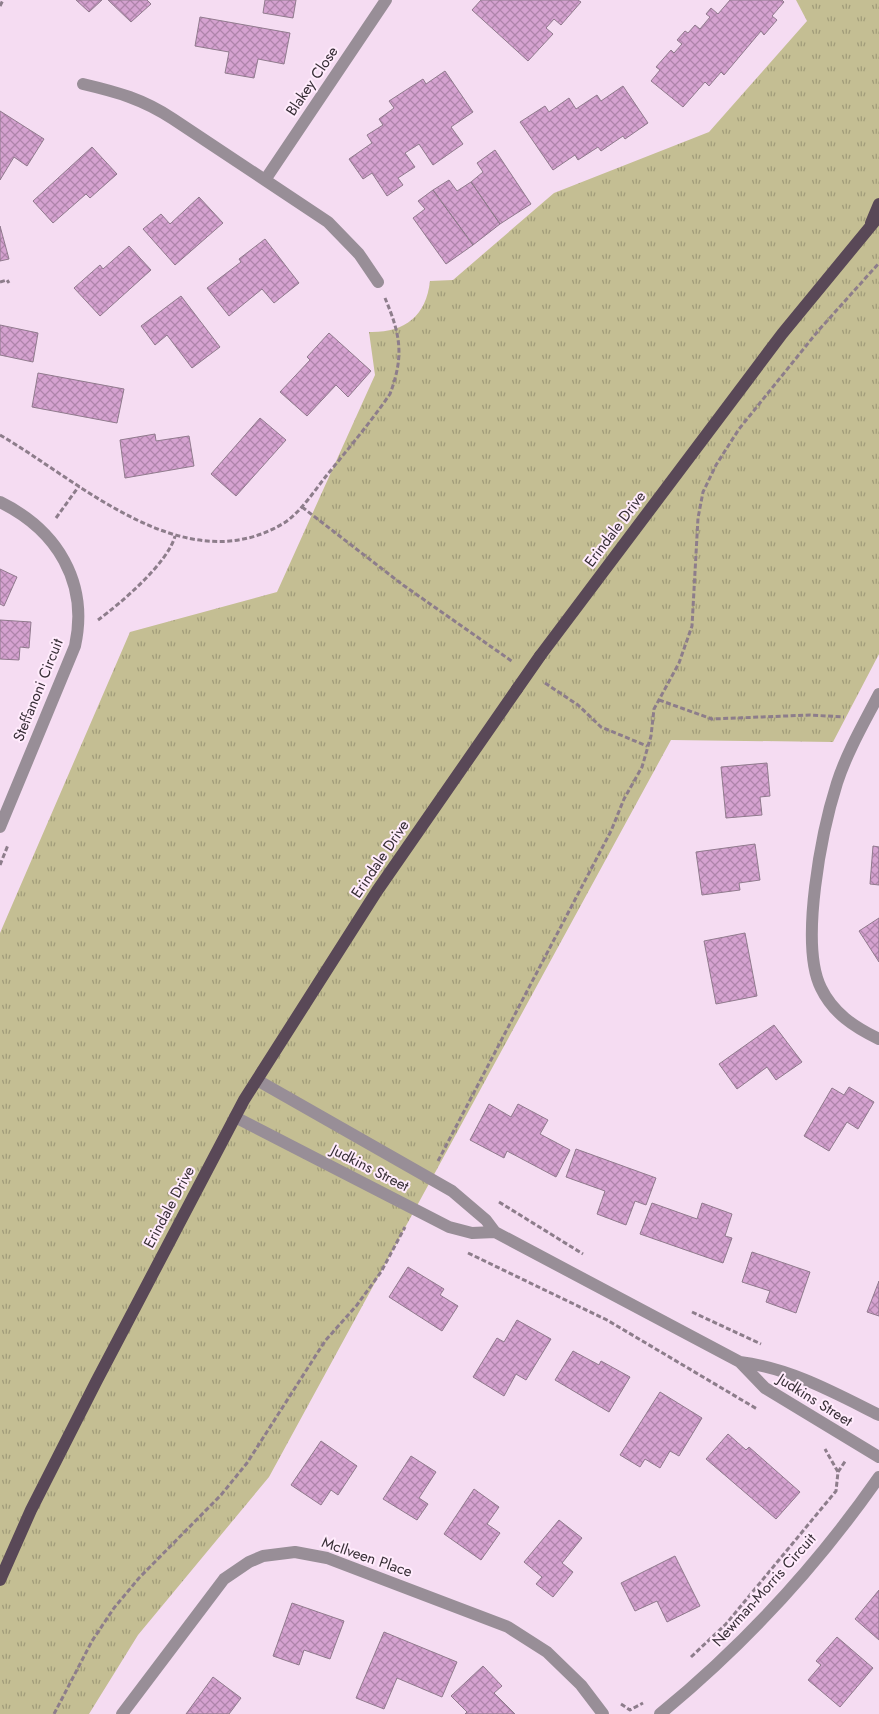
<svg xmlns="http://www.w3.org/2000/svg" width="879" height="1714" font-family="Jost,sans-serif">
  <defs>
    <pattern id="park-tufts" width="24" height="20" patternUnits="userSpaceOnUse" patternTransform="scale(1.25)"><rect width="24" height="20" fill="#c4be93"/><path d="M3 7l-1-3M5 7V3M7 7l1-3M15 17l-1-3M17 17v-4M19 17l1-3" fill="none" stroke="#a09b79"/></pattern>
    <pattern id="building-cross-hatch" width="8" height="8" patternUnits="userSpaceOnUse" patternTransform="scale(1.25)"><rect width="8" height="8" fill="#d5a2d0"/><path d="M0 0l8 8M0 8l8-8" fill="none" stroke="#ae84aa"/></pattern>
  </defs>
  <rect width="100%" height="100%" fill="#f5dcf2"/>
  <path fill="url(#park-tufts)" d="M796 0H879V654L833 742 671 740 269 1477 138 1635 89 1714H0V933L130 632 277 592 375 375 369 332C404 333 426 317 430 281L453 280 554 193 709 132 807 21Z"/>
  <path fill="url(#building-cross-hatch)" stroke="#907a8d" d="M76 0H102L89 12Z
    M108 0H147L151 4 131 22Z
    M265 0H296L293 18 263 13Z
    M481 0H578L581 2 561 25 554 19 546 28 553 34 528 61 472 10Z
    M730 0H782L784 2 772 16 777 20 764 35 761 31 724 75 721 72 709 86 705 82 683 107 651 81 660 70 656 67 671 50 674 53 682 44 677 40 685 31 688 33 695 25 700 29 710 17 706 14 711 8 718 14Z
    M200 17 290 33 284 64 258 59 254 78 225 73 229 52 195 46Z
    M445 71 473 112 451 127 463 144 433 165 419 144 405 153 415 167 398 178 403 185 387 196 372 173 363 179 349 159 372 143 367 135 383 125 379 119 394 108 389 101 423 79 426 84Z
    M623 86 648 123 625 139 623 136 601 151 598 147 578 160 575 155 553 170 520 122 545 106 549 112 569 98 576 109 597 95 601 101Z
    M0 111 44 139 27 166 14 157 0 180Z
    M92 147 117 174 90 198 86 194 53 223 33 201Z
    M495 150 531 204 500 224 471 182 483 172 477 163Z
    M449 180 457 191 471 182 500 224 473 245 433 190Z
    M433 190 473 245 446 264 413 218 425 209 418 201Z
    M199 197 223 223 175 265 143 229 161 214 170 224Z
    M0 226 9 259 0 261Z
    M265 239 299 283 274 303 262 289 229 316 207 288 241 262 239 259Z
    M129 246 151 270 100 316 74 288 100 265 103 269Z
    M181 296 220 347 192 368 167 335 155 345 141 326Z
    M0 325 38 333 33 362 0 355Z
    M329 333 371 371 348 397 336 385 307 416 280 392 310 360 307 357Z
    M38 373 124 389 117 423 32 407Z
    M260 418 286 440 236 496 211 474Z
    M155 434 156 441 189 436 194 466 125 478 120 440Z
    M0 569 17 577 4 606 0 604Z
    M0 620 31 622 29 648 20 647 19 660 0 659Z
    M767 763 770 796 760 797 762 815 726 818 721 767Z
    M755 844 760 880 739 883 740 890 702 895 696 852Z
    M873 846 879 847V885L870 884Z
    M879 918V962L859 931Z
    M745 933 757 996 716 1004 704 941Z
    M774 1025 802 1062 776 1080 767 1067 737 1089 719 1064Z
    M849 1087 874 1102 858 1129 847 1122 829 1151 804 1136 832 1088 844 1095Z
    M489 1104 511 1117 518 1104 548 1120 540 1134 570 1150 556 1177 507 1151 504 1158 470 1140Z
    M576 1149 656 1178 646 1205 635 1201 626 1225 597 1214 605 1191 566 1177Z
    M652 1203 697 1219 702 1203 732 1214 725 1236 732 1238 723 1263 640 1234Z
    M752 1252 810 1272 796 1313 766 1302 770 1291 742 1282Z
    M408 1267 444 1289 440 1295 458 1306 442 1331 389 1297Z
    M879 1281V1316L867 1312Z
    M517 1320 551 1339 526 1380 516 1374 504 1396 473 1377 497 1338 504 1342Z
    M573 1351 599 1365 601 1361 630 1377 609 1412 555 1380Z
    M660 1392 702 1418 679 1456 670 1451 660 1468 645 1459 640 1467 620 1455Z
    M728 1434 746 1450 749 1447 800 1492 776 1519 706 1459Z
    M321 1441 357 1466 338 1495 331 1490 321 1505 291 1485Z
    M411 1456 436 1472 419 1498 428 1504 417 1520 383 1499Z
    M474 1489 499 1507 487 1524 500 1533 481 1560 444 1534Z
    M559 1520 582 1538 562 1563 573 1572 553 1597 536 1584 542 1577 524 1562Z
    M675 1556 700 1606 667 1622 657 1601 635 1611 621 1583Z
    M879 1590V1640L855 1619Z
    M292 1603 344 1621 330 1659 304 1650 299 1665 273 1656Z
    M384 1632 457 1662 442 1697 397 1678 384 1709 356 1698Z
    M837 1637 873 1668 840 1707 808 1680 821 1665 816 1661Z
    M483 1666 502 1686 494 1693 515 1714H465L467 1712 451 1696Z
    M213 1677 241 1698 229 1714H186Z"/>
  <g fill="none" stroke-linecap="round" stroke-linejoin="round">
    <path stroke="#8d7d8b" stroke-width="3" stroke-dasharray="5 2.5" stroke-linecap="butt" d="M0 6 3 0
      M0 282 7 280 9 283
      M0 435C81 482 185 583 284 523 301 512 314 491 327 475 348 449 370 423 390 394 404 356 401 336 385 298
      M302 507 403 585 513 662
      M56 518 79 486
      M98 620C121 603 168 563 175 536
      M545 683 578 705 601 727 647 746
      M659 700 712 719 810 715 844 717
      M0 865 8 845
      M438 1161 611 831 624 799 642 767 651 736 654 709 679 663 692 626 698 518 703 492 716 465 739 429 818 331 879 263
      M499 1202 583 1254
      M468 1253 607 1320 757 1409
      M692 1312 761 1344
      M838 1472 846 1460
      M691 1657 726 1624 836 1491 838 1472 825 1449
      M621 1704 630 1710 643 1703
      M54 1714 92 1641 114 1608 139 1578 221 1495 247 1463 325 1341 357 1305 381 1272 405 1227"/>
    <path stroke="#988e97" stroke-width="12" d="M83 84C117 92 143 99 173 119L328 222 359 254 378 282
      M265 180 386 0
      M0 502C57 530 89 582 75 646L0 827
      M879 694C864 723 847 752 837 783 822 830 799 944 821 988 833 1013 854 1027 879 1039
      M257 1080 452 1191 486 1220 495 1232 740 1362 765 1388 879 1457
      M235 1117 449 1227 472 1233 495 1232
      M740 1362C790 1368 835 1393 879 1415
      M122 1714 224 1579 249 1562 263 1556 295 1552 327 1558 508 1627 547 1652 581 1685 603 1714
      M660 1714C744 1645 817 1566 879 1477"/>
    <path stroke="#594857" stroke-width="12" d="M871 223 879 204
      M540 656 782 334 879 216
      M0 1580 31 1510 96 1382 244 1100 377 891 517 689"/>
    <path stroke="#594857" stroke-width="12" d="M517 689 540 656"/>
  </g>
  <g text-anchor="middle" stroke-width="4" stroke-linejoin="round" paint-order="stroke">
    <g font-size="15" fill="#372e36" stroke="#ffebfc">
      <text transform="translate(312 81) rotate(-56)" y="5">Blakey Close</text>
      <text transform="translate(615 529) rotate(-53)" y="5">Erindale Drive</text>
      <text transform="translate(38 690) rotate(-68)" y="5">Steffanoni Circuit</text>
      <text transform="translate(380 859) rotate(-56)" y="5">Erindale Drive</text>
      <text transform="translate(370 1168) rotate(27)" y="5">Judkins Street</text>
      <text transform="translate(169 1207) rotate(-62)" y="5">Erindale Drive</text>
      <text transform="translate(815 1400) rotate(32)" y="5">Judkins Street</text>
      <text transform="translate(367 1557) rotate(19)" y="5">McIlveen Place</text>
      <text transform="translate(764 1590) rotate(-48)" y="5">Newman-Morris Circuit</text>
    </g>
  </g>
</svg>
